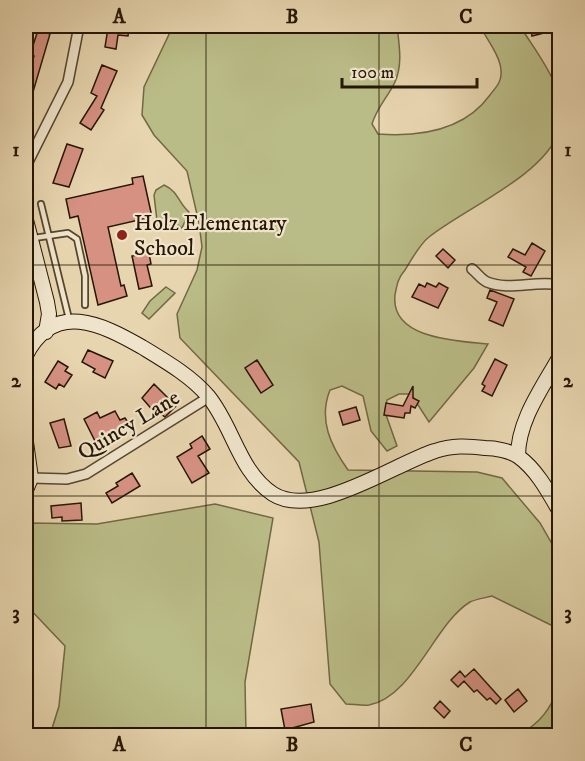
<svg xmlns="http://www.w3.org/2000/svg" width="585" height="761" font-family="'IM FELL DW Pica',serif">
  <rect width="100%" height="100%" fill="#e7d5af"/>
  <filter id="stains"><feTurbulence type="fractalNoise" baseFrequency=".00333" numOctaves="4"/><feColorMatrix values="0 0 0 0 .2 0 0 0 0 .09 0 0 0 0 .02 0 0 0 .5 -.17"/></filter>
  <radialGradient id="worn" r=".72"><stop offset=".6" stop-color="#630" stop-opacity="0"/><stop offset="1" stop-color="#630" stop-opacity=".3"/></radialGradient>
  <path fill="#babc87" stroke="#706944" stroke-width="1.5" d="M173 26H397C399 44 403 64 395 82 388 97 377 107 372 124L378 134C419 137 464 131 490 95 496 87 502 82 501 71 501 57 486 38 480 26H520C539 57 572 94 558 133 544 175 464 209 429 237 419 245 412 259 405 270 398 278 397 284 395 295 390 339 457 341 488 344L474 368 429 422 411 394H399L387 400 385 412 397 446 387 451 371 431 363 396 342 386 330 390C318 420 331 446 348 470L477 472 502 478 540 523 559 556V629L492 596C485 598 476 599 470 602 435 623 413 697 369 705 362 706 353 704 346 704L330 684 319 542 299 462 180 338 177 314 197 270 202 247 199 223 187 171 154 135 142 115 144 87Z
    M164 185C178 191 179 204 189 212L182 228 175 223 174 228 158 229 154 195 156 190Z
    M166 287 175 293 149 319 142 313 150 301Z
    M215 504 273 518 245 682 246 735H50L59 706 65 646 26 605 28 523 97 524Z
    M559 686V735H519C540 723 551 709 559 686Z"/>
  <path fill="#d69183" stroke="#261602" stroke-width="1.5" d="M114 26H129L128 36 118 35 116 49 105 47 108 28 114 29Z
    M530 26H560V29L532 36Z
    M38 30 50 34 33 92 26 105V74L28 75 34 56 30 55Z
    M102 65 117 71 101 108 104 110 91 130 80 123 97 96 91 93Z
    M67 144 83 149 69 187 53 183Z
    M143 176 152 217 108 227 121 286 124 285 127 296 98 305 78 216 70 218 66 199 133 184 132 178Z
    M532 243 545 251 531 276 523 272 526 267 508 257 513 249 525 255Z
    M443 249 455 260 448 268 436 256Z
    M149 253 151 264 147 265 152 286 139 289 132 256Z
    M427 283 436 287 439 283 448 288 438 308 412 297 419 284 425 287Z
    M490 290 514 299 503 326 489 320 497 302 487 298Z
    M88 350 113 361 105 378 93 372 95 369 82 362Z
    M495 359 507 365 492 396 482 391 485 386 482 384Z
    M257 360 273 385 261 393 245 368Z
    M58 361 68 367 65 371 72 375 64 387 59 384 56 389 45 382Z
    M154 384 176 406 165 417 157 411 155 413 142 398Z
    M413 386V398L419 401 415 408 411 406 410 413H405L404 418 384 415 386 403 403 406Z
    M356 407 360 420 343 425 339 412Z
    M115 411 120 420 125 418 129 424 95 441 84 419 97 412 100 418Z
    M64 419 71 446 59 448 50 423Z
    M202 436 210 449 198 456 209 473 192 483 177 457 192 448 190 444Z
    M132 473 140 486 112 503 106 493 118 486 116 483Z
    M81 503 82 520 62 521V517L52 518 51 506Z
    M474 669 501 699 496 704 490 698 487 700 477 690 474 692 464 681 458 687 451 680 460 671 465 677Z
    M518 689 527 701 514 712 505 700Z
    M440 701 450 711 444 718 434 708Z
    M311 704 314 722 285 730 281 709Z"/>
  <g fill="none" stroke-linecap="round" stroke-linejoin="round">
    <defs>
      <path id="lane" d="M41 204 69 319
        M34 238 68 233 77 239 85 276V305"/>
      <path id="street" d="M26 166 68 82 79 26
        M472 269C477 273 482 280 487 282 509 291 536 280 560 285
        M31 478 67 479 86 474 209 397"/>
      <path id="secondary" d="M26 220 47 302 49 314 46 332
        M26 355C54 300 102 324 142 347 165 361 191 376 208 396 233 426 239 472 273 494 314 520 394 464 435 451 452 445 468 446 485 448 495 448 511 451 519 457 537 470 549 493 560 512
        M26 442 31 478 26 490
        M518 456C518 420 543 387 560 356"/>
    </defs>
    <use href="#lane" stroke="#56462d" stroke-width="8"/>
    <use href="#street" stroke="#56462d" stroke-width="12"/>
    <use href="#secondary" stroke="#261602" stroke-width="16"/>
    <use href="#lane" stroke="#efe4cb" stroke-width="4.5"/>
    <use href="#street" stroke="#efe4cb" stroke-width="9"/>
    <use href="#secondary" stroke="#efe4cb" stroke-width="14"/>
  </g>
  <path fill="none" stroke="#261602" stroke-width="1.5" stroke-opacity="0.55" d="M206 26V736M379 26V736M26 265H560M26 496H560"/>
  <circle fill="#8f2418" stroke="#efe4cb" stroke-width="2" cx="122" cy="235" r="6"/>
  <g text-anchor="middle" stroke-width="4.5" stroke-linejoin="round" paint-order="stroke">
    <g font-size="22" fill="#261602" stroke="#efe4cb" text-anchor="start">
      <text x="134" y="230">Holz Elementary<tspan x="134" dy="25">School</tspan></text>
    </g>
    <g font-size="22" fill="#261602" stroke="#efe4cb">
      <text transform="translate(128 424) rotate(-31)" y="8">Quincy Lane</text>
    </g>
  </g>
  <rect width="585" height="761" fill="none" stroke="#e7d5af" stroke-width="66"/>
  <path d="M342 78v9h135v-9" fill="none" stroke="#261602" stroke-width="3"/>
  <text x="351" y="78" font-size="18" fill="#261602" stroke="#efe4cb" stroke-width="4.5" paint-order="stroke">100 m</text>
  <rect x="33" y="33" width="519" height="695" fill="none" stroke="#261602" stroke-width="2"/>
  <g font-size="20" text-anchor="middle" font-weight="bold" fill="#261602">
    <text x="119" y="23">A</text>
    <text x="292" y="23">B</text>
    <text x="466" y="23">C</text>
    <text x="16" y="156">1</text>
    <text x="568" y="156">1</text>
    <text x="16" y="387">2</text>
    <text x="568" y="387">2</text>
    <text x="16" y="619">3</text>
    <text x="568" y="619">3</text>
    <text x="119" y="751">A</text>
    <text x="292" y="751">B</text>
    <text x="466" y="751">C</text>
  </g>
  <rect width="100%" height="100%" filter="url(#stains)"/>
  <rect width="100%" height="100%" fill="url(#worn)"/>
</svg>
